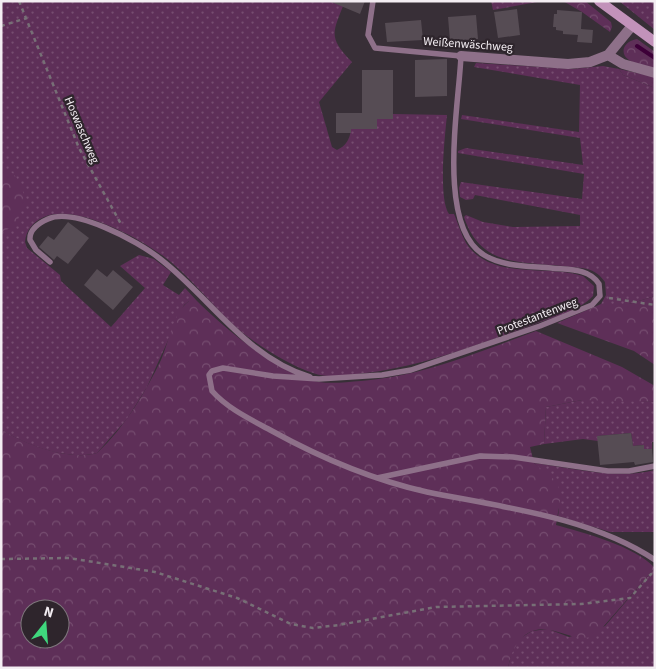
<svg xmlns="http://www.w3.org/2000/svg" width="656" height="669" font-family="'Source Sans 3',sans-serif">
  <defs>
    <pattern id="grass-dots" width="8" height="8" patternUnits="userSpaceOnUse" patternTransform="scale(1.25)"><rect width="8" height="8" fill="#5e2f58"/><path d="M2 2h.1M6 6h.1" fill="none" stroke="#764d70" stroke-width="1.8" stroke-linecap="round"/></pattern>
    <pattern id="forest-crowns" width="20" height="18" patternUnits="userSpaceOnUse" patternTransform="scale(1.25)"><rect width="20" height="18" fill="#5e2f58"/><path d="M2 6a3 3 0 1 1 6 0M12 15a3 3 0 1 1 6 0" fill="none" stroke="#764d70"/></pattern>
  </defs>
  <rect width="100%" height="100%" fill="#382f37"/>
  <path fill="url(#grass-dots)" d="M1 1H345C333 33 327 36 352 62L319 102 332 147 337 150C346 146 350 139 351 129H377V119H393V114L447 115C445 135 438 199 449 214H454C458 223 461 234 466 243 491 281 546 264 583 276L594 286 593 296C579 311 551 318 532 325 475 346 418 368 358 374 344 376 326 378 313 373 289 365 264 349 244 334 217 312 197 284 171 262 146 241 76 202 44 217 33 222 26 230 25 242L27 248 60 275 61 281 111 327 145 288 120 266 139 255 154 259 171 272 163 285 179 295 185 288 197 301H189L184 305 147 387 127 419 97 453C69 461 24 445 1 429Z
    M491 1H543L493 10Z
    M619 1H655V30Z
    M476 63 572 69 603 66 619 69 623 75 655 88V296L629 304H601L606 295 605 282C596 269 586 268 571 267 524 261 481 269 464 217L466 215 483 222 513 227 580 226V215L475 195 473 199 466 200 460 197 459 188 461 182 582 199 584 174 458 153V151L466 148 583 165 580 138 461 119 462 115 579 132 580 85 474 67Z
    M612 399 655 402V442H652V449H644L643 445 633 446 631 433 598 436V441L583 439 544 444 546 407 582 400Z
    M534 463C573 468 616 480 655 470V532H610L558 516C562 499 546 475 534 463Z
    M655 568V668H508L511 654 519 639 532 631 548 629 569 637 605 626Z"/>
  <path fill="url(#forest-crowns)" fill-rule="evenodd" d="M563 1H585L611 22 612 27 610 32 582 12Z
    M637 39 655 52V69C645 66 620 63 624 48 626 43 631 40 637 39Z
    M619 69 655 77V88L623 75Z
    M1 167C18 172 24 188 25 204L15 213 18 217 15 224 1 234Z
    M655 296V365L634 351 557 323 601 304H629Z
    M189 301H197C224 328 281 376 319 382 333 384 347 382 361 381 423 376 479 352 536 331L622 367 655 386V402L582 400 546 407 544 444 530 447 534 463 556 481 561 494 556 525C584 533 635 546 655 568L595 636C576 642 566 632 549 630 524 625 512 647 508 668H1V429C25 445 70 461 97 453 125 427 145 393 161 360 169 342 173 313 189 301ZM30 609H60V639H30Z"/>
  <g fill="none" stroke-linecap="round" stroke-linejoin="round">
    <path stroke="#3d0038" stroke-width="4" d="M637 46 655 58"/>
  </g>
  <path fill="#564c54" d="M329 1H365L360 14Z
    M517 9 520 35 498 38 494 12Z
    M557 10 582 12 581 29 593 30 592 43 577 42 578 35 563 34V31L556 30V27H553L554 14H557Z
    M476 15 478 39 450 41 448 17Z
    M421 20 423 40 387 42 385 23Z
    M447 59V96L415 97V60Z
    M362 70H393V119H377V129H351V133H336V113H362Z
    M68 222 89 238 68 264 57 256 54 260 39 247 48 236 54 240Z
    M97 269 107 277 113 270 133 287 113 310 84 285Z
    M631 433 633 446 644 445V449H652L653 462 635 465 634 462 600 465 597 436Z"/>
  <g fill="none" stroke-linecap="round" stroke-linejoin="round">
    <path stroke="#776f76" stroke-width="2.5" stroke-dasharray="4 4" stroke-linecap="butt" d="M19 1 79 148 121 224
      M1 26 27 18
      M609 298 655 305
      M1 559 69 558 155 572 237 598 291 624 313 628 339 625 436 607 581 604 630 598 651 574 655 575"/>
    <path stroke="#8e7089" stroke-width="5.5" d="M373 1 368 35 375 48 461 56C459 104 436 226 484 255 503 267 529 266 551 268 568 270 589 268 599 284L600 296 592 305 540 326 411 370 382 375 319 379 273 376 223 368 212 371 209 375 212 391C228 409 252 420 272 431 321 458 373 480 427 492 501 507 591 517 655 560
      M50 262 36 250 30 240C29 230 39 223 48 219 74 207 138 241 159 258 210 297 245 357 310 377
      M377 478 480 456 513 457 608 471H629L655 466"/>
    <path stroke="#8e7089" stroke-width="10" d="M608 55 623 64 655 73
      M461 56 568 64 590 62 608 55 631 27"/>
    <path stroke="#c292ba" stroke-width="10" d="M599 1 655 42"/>
  </g>
  <g text-anchor="middle" stroke-width="4.5" stroke-linejoin="round" paint-order="stroke">
    <g font-size="12" fill="#f3edf2" stroke="#2e252c">
      <text transform="translate(468 44) rotate(4)" y="4">Weißenwäschweg</text>
      <text transform="translate(82 130) rotate(67)" y="4">Hoswaschweg</text>
      <text transform="translate(537 316) rotate(-21)" y="4">Protestantenweg</text>
    </g>
  </g>
  <rect width="656" height="669" fill="none" stroke="#f3edf2" stroke-width="5"/>
  <g transform="translate(45 624) rotate(17)"><circle r="24" fill="#2e252c" stroke="#7d757b"/>
  <path d="M0-4L9 19L0 12L-9 19Z" fill="#3fd77d"/>
  <text y="-8" font-size="14" font-weight="bold" text-anchor="middle" fill="#f3edf2">N</text>
  </g>
</svg>
